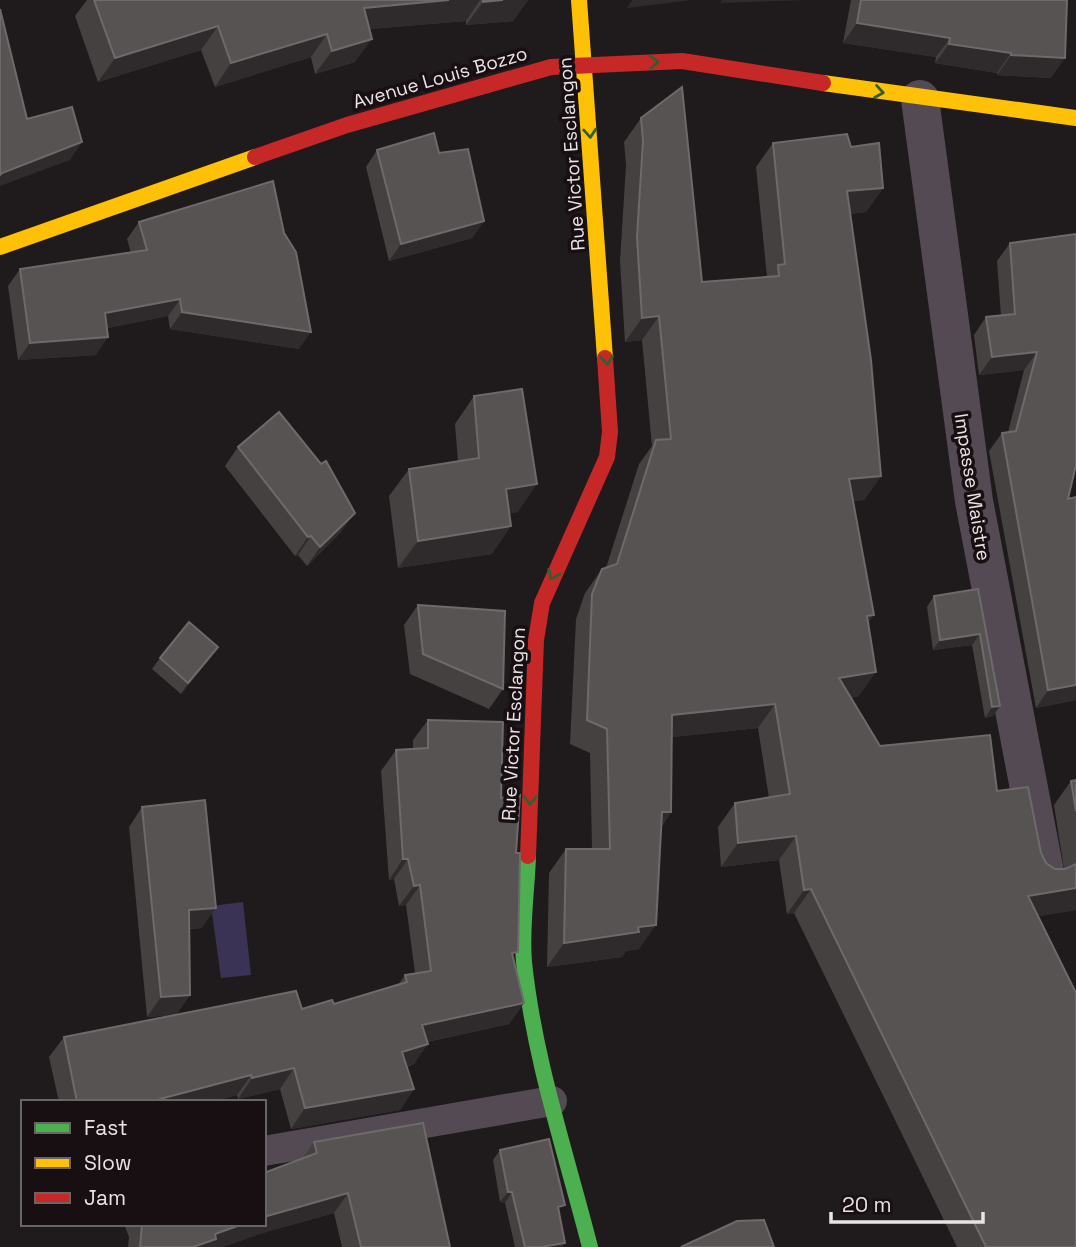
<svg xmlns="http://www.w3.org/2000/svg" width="1076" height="1247" font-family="'Space Grotesk',sans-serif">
  <rect width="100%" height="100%" fill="#1f1a1c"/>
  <path fill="#3a3355" d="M243 902 251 975 221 978 211 906Z"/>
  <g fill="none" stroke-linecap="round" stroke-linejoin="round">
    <path stroke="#544a53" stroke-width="30" d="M264 1151 552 1101"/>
    <path stroke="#544a53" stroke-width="38" d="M920 99 974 501 1045 872"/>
    <path stroke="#4caf50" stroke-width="16" d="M528 856C527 890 521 928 524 962 534 1059 566 1153 590 1247"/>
    <path stroke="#ffc107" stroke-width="16" d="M579 0 605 358
      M823 83 1076 118
      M0 247 255 157"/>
    <path stroke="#c62828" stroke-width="16" d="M255 157 347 125 551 67 682 61 823 83
      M528 856 536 640 542 603 607 457 610 432 605 358"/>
  </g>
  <path fill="#454141" d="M87 0H528L513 21 466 25V21L369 29 355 62 315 74 311 57 215 87 201 50 98 82 75 16Z
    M851 0H1067L1051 78 997 75V73L935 63 936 57 843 43Z
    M641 118 702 282 767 277 756 167 773 143 851 147 883 188 866 212 850 214 881 476 864 500 853 501 869 623 859 696 851 698 880 746 997 791 1041 853 1046 863 1055 869H1064L1054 805 1071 781 1076 780V910L1038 916 1076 1247H957L794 913 787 914 779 860 721 867 718 827 735 803 769 798 758 728 672 737 671 812 662 826 639 949 626 951 622 957 547 967 549 873 566 849H592L590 753 570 744 576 619 585 593 602 569 606 568 639 464 652 446 642 340 625 342 620 261 626 165 624 142Z
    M377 150 439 153 484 221 472 238 389 261 366 167Z
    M139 222 299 349 170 329 168 316 107 328 96 355 18 360 8 286 20 269 131 253 127 239Z
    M1076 234 1068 499 1076 497V700L1036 708 989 451 1002 433 1008 432 1024 370 979 375 974 335 986 317 1001 316 997 261 1010 243Z
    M474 396 518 512 509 513 492 554 398 568 389 496 409 469 458 462 455 424Z
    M238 447 341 532 307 566 298 555 295 556 225 466Z
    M978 589 1000 706 993 716 985 718 972 645 933 650 927 607 934 596Z
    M418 605 503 689 489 709 410 674 404 625Z
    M211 657 181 694 152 669 160 658Z
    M428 720 501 798 516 853 513 959 524 1003 509 1024 427 1042 414 1064 407 1067 414 1089 400 1110 291 1129 280 1089 238 1099 237 1095 212 1102H59L49 1057 64 1037 173 1015 147 1017 129 827 142 807 202 928 189 929 190 995 176 1015 302 1009 334 1004 398 985 405 975 415 973 406 905 399 906 394 879 389 880 381 771 396 750 413 749V740Z
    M314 1142 450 1247H342L334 1213 259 1234 223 1247H128L129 1237 124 1224H264L302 1159Z
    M500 1150 559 1213 565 1243 562 1247H515L505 1203 500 1202 493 1160Z"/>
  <path fill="#2f2a2b" d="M449 0H480L466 21 347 31 364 8Z
    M503 0H528L513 21 466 25 483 2Z
    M632 0H692L627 8Z
    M722 0H810L720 3Z
    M857 23 950 38 936 57 843 43Z
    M218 26 201 50 98 82 115 58Z
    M327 34 311 57 215 87 231 63Z
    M372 39 355 62 315 74 332 51Z
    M949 44 1011 53 997 73 935 63Z
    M1011 55 1065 58 1051 78 997 75Z
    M82 142 70 160 0 186V175L2 173Z
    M883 188 866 212 830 216 847 191Z
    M484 221 472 238 389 261 401 244Z
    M180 299 168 316 93 331 105 313Z
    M182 312 311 332 299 349 170 329Z
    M659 316 642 340 625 342 642 318Z
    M108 337 96 355 18 360 30 343Z
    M1037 352 1024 370 979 375 992 357Z
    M881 476 864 500 832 503 849 479Z
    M537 484 518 512 487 516 506 489Z
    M355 513 341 532 307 566 320 547Z
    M511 526 492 554 398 568 418 541Z
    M311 536 298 555 295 556 308 537Z
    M874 615 857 639 867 616Z
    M980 634 972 645 933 650 940 640Z
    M218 647 211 657 181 694 188 683Z
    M876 672 859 696 822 703 839 678Z
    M1076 685V700L1036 708 1048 690Z
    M775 704 758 728 655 739 672 715Z
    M1000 706 993 716 985 718 992 707Z
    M662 812H671L654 836Z
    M796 836 779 860 721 867 738 843Z
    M403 859H408L394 879 389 880Z
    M420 885 406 905 399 906 414 886Z
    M1076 888V910L1011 921 1028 896Z
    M811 889 794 913 787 914 804 890Z
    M216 908 202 928 175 929 189 910Z
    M656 925 639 949 626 951 622 957 547 967 564 943 638 927Z
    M190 995 176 1015 147 1017 161 997Z
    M524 1003 509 1024 407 1046 422 1025Z
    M428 1044 414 1064 387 1073 402 1052Z
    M294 1068 280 1089 238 1099 252 1078Z
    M251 1075 237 1095 212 1102H158L160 1099Z
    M414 1089 400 1110 291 1129 305 1108Z
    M508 1192H512L505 1203 500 1202Z
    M348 1193 334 1213 259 1234 223 1247H193L215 1234 243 1224H264V1217L274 1213Z
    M565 1243 562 1247H541Z"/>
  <path fill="#575353" stroke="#6e696a" stroke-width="2" d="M94 0H449L364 8 372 39 332 51 327 34 231 63 218 26 115 58Z
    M483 0H503L483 2Z
    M861 0H1067L1065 58 1011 55V53L949 44 950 38 857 23Z
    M0 9 27 119 72 107 82 142 2 173 0 175Z
    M682 87 702 282 779 276 778 265 785 264 773 143 847 134 851 147 879 143 883 188 847 191 871 360 881 476 849 479 874 615 867 616 876 672 839 678 880 746 990 735 997 791 1028 787 1041 853 1046 863 1055 869H1065L1076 864V888L1028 896 1076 993V1247H986L811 889 804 890 796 836 738 843 735 803 790 794 775 704 672 715 671 812H662L656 925 638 927 639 932 564 943 566 849H610L607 729 587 720 592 594 602 569 617 564 656 440 671 439 659 316 642 318 637 237 643 141 641 118Z
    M434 133 439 153 468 149 484 221 401 244 377 150Z
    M273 181 284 233 296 252 311 332 182 312 180 299 105 313 108 337 30 343 20 269 147 250 139 222Z
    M1076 234V465L1068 499 1076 497V685L1048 690 1002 433 1016 431 1037 352 992 357 986 317 1015 314 1010 243Z
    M522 389 537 484 506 489 511 526 418 541 409 469 479 458 474 396Z
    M279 412 321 464 326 461 355 513 320 547 311 536 308 537 238 447Z
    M978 589 1000 706 992 707 980 634 940 640 934 596Z
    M418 605 505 611 503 689 423 654Z
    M189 622 218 647 188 683 160 658Z
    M428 720 503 722 501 798 520 795 516 853H520L518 952 512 953 524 1003 422 1025 428 1044 402 1052 414 1089 305 1108 294 1068 252 1078 251 1075 160 1099 161 1102H77L64 1037 296 991 302 1009 332 1000 334 1004 407 982 405 975 431 971 420 885 414 886 408 859H403L396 750 428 748Z
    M1076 780V811L1071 781Z
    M205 800 216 908 189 910 190 995 161 997 142 807Z
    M423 1123 450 1247H361L348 1193 264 1217V1173L317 1153 314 1142Z
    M549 1139 565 1205 558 1207 565 1243 541 1247H525L512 1192H508L500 1150Z
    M764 1220 774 1247H681L737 1221Z
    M142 1224H243L215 1234 216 1239 193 1247H140Z"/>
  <defs><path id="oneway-chevron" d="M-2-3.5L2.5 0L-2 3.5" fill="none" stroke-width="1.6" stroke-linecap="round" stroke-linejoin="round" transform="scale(1.75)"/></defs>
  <g stroke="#325f31">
    <use href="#oneway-chevron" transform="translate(654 62) rotate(-2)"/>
    <use href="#oneway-chevron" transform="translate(879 92) rotate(9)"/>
    <use href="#oneway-chevron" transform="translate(590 133) rotate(86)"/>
    <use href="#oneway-chevron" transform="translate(607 360) rotate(86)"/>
    <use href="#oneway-chevron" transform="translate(553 575) rotate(112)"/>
    <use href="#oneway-chevron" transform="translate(530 800) rotate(92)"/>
  </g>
  <g text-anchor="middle" stroke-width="7" stroke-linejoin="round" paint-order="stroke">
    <g font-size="19" fill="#eae3e5" stroke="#170f12">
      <text transform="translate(440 77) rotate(-16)" y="7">Avenue Louis Bozzo</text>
      <text transform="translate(571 154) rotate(-94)" y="7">Rue Victor Esclangon</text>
      <text transform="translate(973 487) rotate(81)" y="7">Impasse Maistre</text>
      <text transform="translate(513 724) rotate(-87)" y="7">Rue Victor Esclangon</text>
    </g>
  </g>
  <rect x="21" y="1100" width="245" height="126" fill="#170f12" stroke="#6b6466" stroke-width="2"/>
  <rect x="35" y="1123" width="35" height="10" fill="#4caf50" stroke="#6b6466" stroke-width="2"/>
  <text x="84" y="1135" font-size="21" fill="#eae3e5">Fast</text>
  <rect x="35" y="1158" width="35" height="10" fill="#ffc107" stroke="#6b6466" stroke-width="2"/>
  <text x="84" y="1170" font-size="21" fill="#eae3e5">Slow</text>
  <rect x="35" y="1193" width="35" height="10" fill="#c62828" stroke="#6b6466" stroke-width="2"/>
  <text x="84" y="1205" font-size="21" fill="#eae3e5">Jam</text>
  <path d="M831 1212v10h152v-10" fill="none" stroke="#eae3e5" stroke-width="3.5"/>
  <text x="842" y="1212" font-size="21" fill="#eae3e5" stroke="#170f12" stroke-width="5" paint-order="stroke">20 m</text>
</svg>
